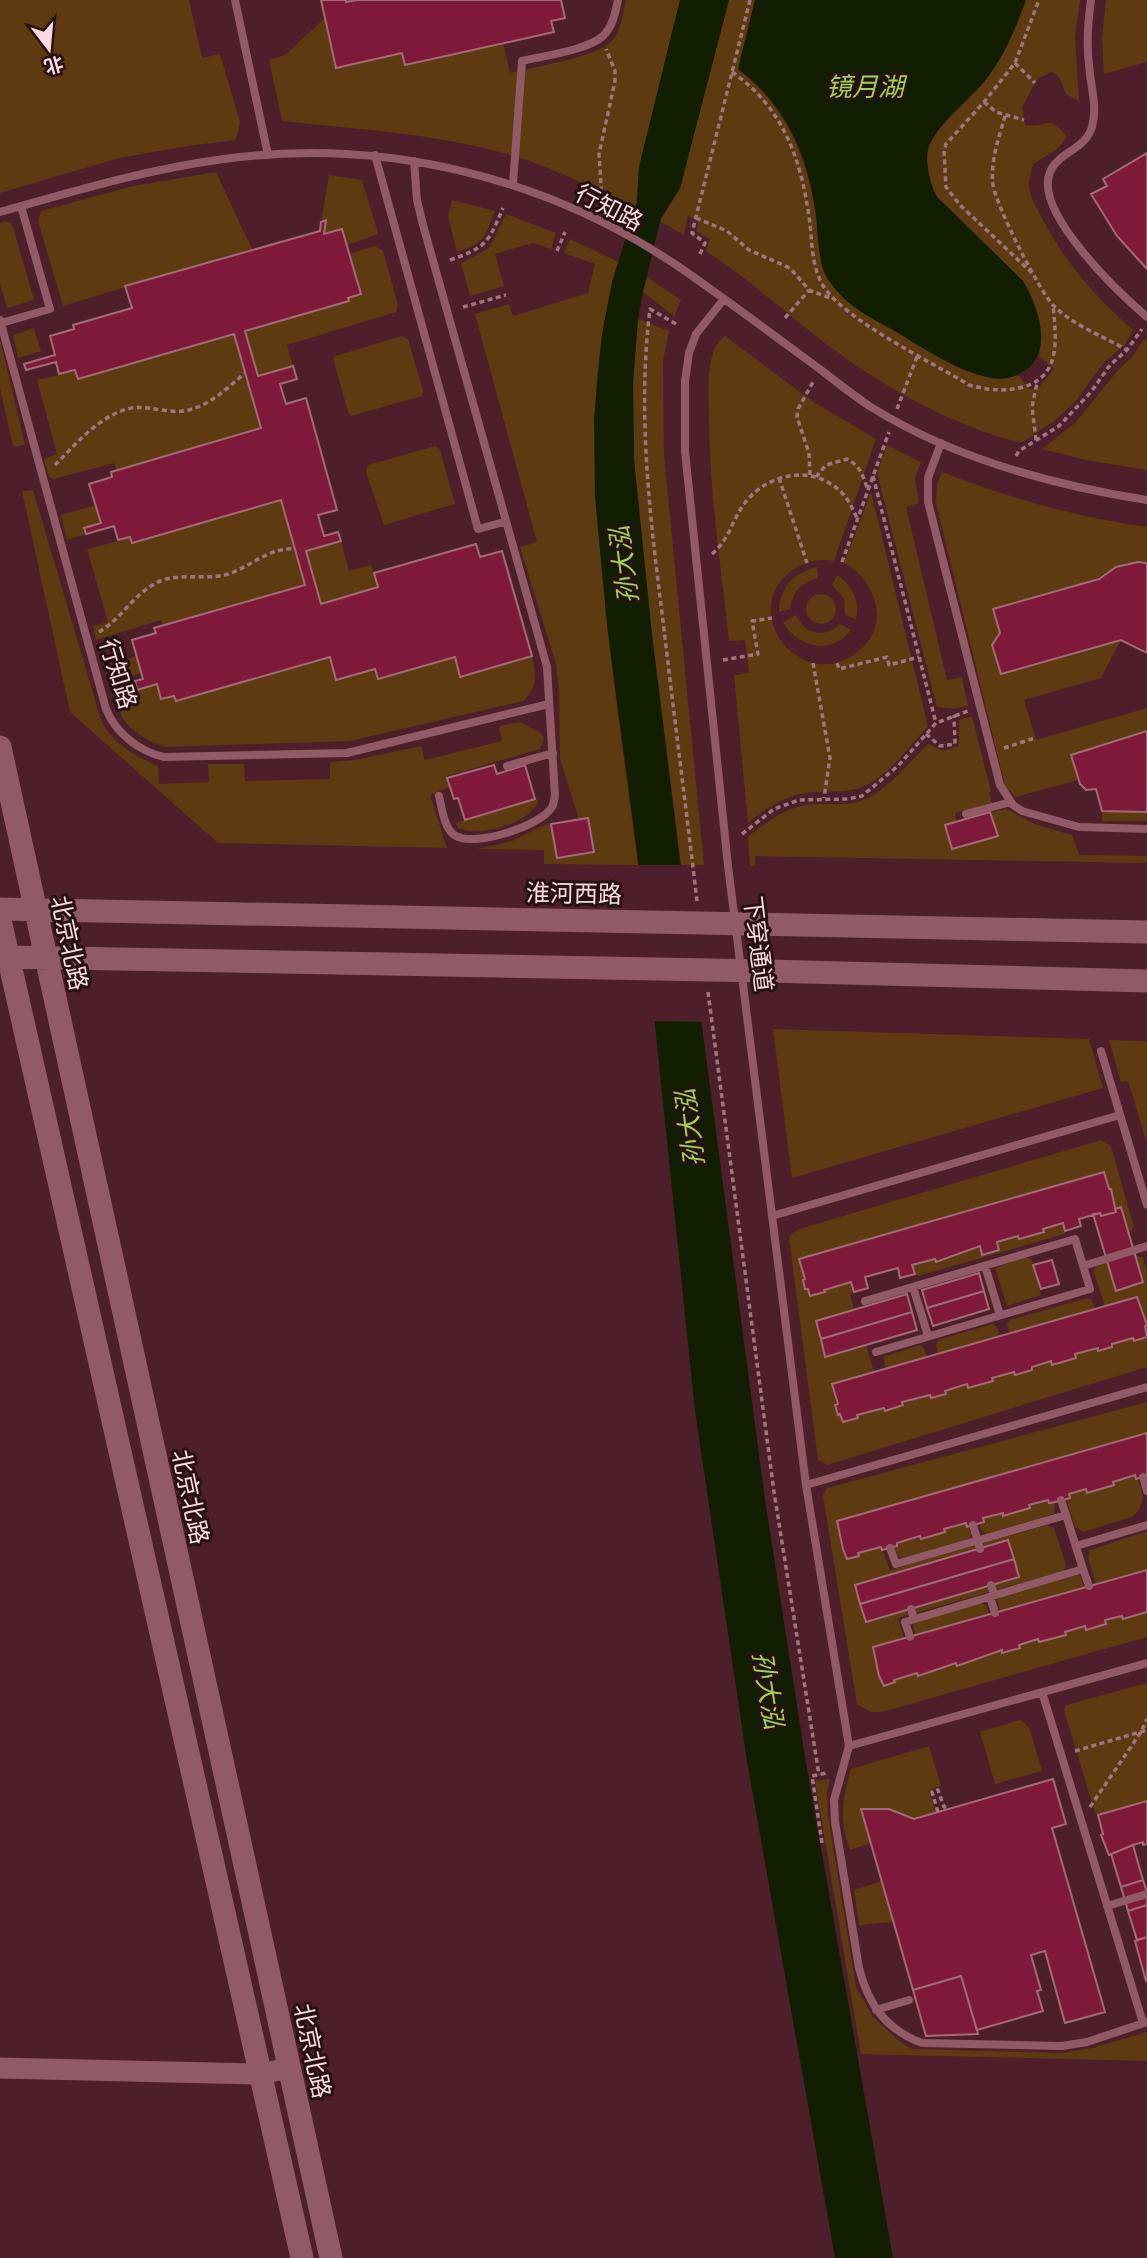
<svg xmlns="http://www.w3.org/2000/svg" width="1147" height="2258" font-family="Cabin,'Noto Sans SC',sans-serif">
  <rect width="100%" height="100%" fill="#4d1f2a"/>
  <path fill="#5d3a10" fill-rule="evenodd" d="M0 0H189L202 58 220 54 240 122 236 140 188 146 119 158 0 193Z
    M626 0H680L639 167 636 208C600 192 564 173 527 160 448 134 364 130 282 121L269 60 285 55 325 18 336 68 402 53 405 65 503 43 510 73C533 67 596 57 611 42 621 32 623 13 626 0Z
    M729 0H755L738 69C784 105 807 154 815 211 818 228 818 254 823 270 828 283 843 299 854 307 867 316 882 323 895 331 924 348 955 369 987 377 997 380 1008 379 1018 375L1030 389 1039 387 1054 369 1038 355 1040 351 1023 281 937 197C930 185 923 157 930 144 940 122 968 101 984 82 1004 57 1015 30 1026 0H1080L1075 38 1079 101 1066 94 1059 77 1052 72 1038 78 1022 107 1025 125C1051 129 1045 111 1067 137L1057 149 1033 164C1031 172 1029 178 1029 186 1030 197 1036 207 1041 216 1064 261 1095 297 1133 330L1125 345 1105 361 1075 402 1054 421 1021 443C950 425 883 387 825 343 785 312 748 279 706 251L710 239 696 231 698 222 688 215 684 235 660 221 680 188Z
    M1106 0H1147V62L1104 74 1102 38Z
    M216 172 252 249 63 306 38 221 41 211 133 186Z
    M329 175 362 180 378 233 376 235 347 245 342 229 324 234 326 221 321 222Z
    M452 200 495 211C484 238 486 242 457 252L448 216Z
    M506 214 556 233 551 249 533 243 495 254 504 286 470 296 461 263 489 248Z
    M4 221 11 223 13 227 34 300 7 308 0 284V223Z
    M570 239 619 262C586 367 593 477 603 585 612 679 626 772 638 865L544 864V850L477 849 512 841 544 825 551 824 557 858 594 852 588 818 579 819 560 759 559 692 556 664 520 547 537 542 475 314 509 304 513 316 588 293 595 264 564 253Z
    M375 246 383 251 398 305 396 312 287 345 293 366 258 376 245 331 348 301V298L361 294 349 254Z
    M647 277 681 300 674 316 643 292Z
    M638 319 669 331 663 361 664 455 704 865H681L652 635 634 460 633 383Z
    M34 328 41 351 18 358 13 335Z
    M234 334 261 428 117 470 114 463 54 479 49 477 44 459 57 454 37 380Z
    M402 336 408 339 423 391 422 396 351 416 348 412 333 358 335 356Z
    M725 336 812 401 876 439 834 561C817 558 802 562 789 573 738 615 804 696 859 651 891 625 876 580 844 563L871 492 928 726C909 746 890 775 864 786 849 793 832 791 816 792 789 793 768 806 748 823L734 675 749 673 745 640 729 641C721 568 710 496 709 422 709 400 706 375 713 353 715 345 719 341 725 336Z
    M0 339 25 445 13 447 0 388Z
    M1144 339 1147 341V470L1086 460 1042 449 1076 422 1118 370 1132 357Z
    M887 445 921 462 915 478 919 503 906 507 947 680 962 677 968 706 954 709 937 707 877 473Z
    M435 446 440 450 455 504 384 525 366 472 368 465Z
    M942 472C1009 498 1076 517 1147 527V563L1138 562 1116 567 1000 633C987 644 997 660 1001 674L1121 640 1101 678 1024 700 1036 740 1147 708V731L1071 755 1078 780 1016 797 1005 786 936 503 937 484Z
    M33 490 101 720C112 743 136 757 158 766L159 784 209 782 208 764H244L245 781 330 779V762L355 760 421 746 425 760 502 741 499 726 520 722 541 733 544 739 540 749 447 776 450 787 430 795 447 848 218 843 70 712 22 491Z
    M281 500 305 585 164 626 161 620 96 640 93 626 108 622 87 549Z
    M96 505 101 523 84 528 86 534 67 540 61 515Z
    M341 541 349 571 371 565 378 587 321 604 306 551Z
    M817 567 818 578C801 583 792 592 790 609L779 612C779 588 794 572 817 567Z
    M837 575C853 585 860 601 856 619L845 615 844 598 832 585Z
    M806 609a15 15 0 1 1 30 0a15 15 0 1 1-30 0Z
    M796 615C804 634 825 639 840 624L851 630C831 656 798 648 783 622Z
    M137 656 141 673 113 682 110 680 106 665Z
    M532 656C536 673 538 689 523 701L350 741 166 747C151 743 127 730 121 715 117 707 115 697 112 688L135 681 137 690 157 684 174 696 176 701 330 657 337 680 375 669 378 679 455 657 461 677Z
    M972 716 991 791 989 793 992 804 955 813 956 822 945 825 952 849 997 836 990 812 1006 809 1035 824 1072 835 1079 855 1147 856V863L755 856V866H750L748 836C769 821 788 805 815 804 828 803 844 806 858 802 886 793 907 764 928 744L944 751 959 746V720Z
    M539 799C532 824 480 837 458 828L455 823Z
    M1102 811 1147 812V821H1102Z
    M773 1029 1089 1039 1103 1088 792 1178Z
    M1109 1040 1147 1041V1143L1128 1081 1121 1082Z
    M1101 1140 1111 1146 1134 1228 1129 1232 1121 1208 1115 1209 1111 1189H1109L1104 1172 800 1259 805 1279 803 1281 811 1296 824 1292V1290L851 1282 854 1292 850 1293 854 1310 816 1321 825 1357 866 1345 874 1372 832 1384 838 1415H857L884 1408 885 1411 903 1406 902 1402 930 1395 931 1398 945 1394V1391L993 1380 992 1378 1014 1372 1015 1375 1032 1370V1367L1051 1361 1052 1365 1076 1358 1075 1354 1098 1348 1099 1351 1112 1347V1344L1133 1338 1135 1341 1147 1337V1367L827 1465 818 1460 789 1237 799 1229Z
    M1063 1223 1065 1234 918 1276 915 1274 912 1265 935 1259 936 1262 980 1246 983 1255 999 1250 997 1242 1018 1236 1019 1239 1043 1232V1229Z
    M1136 1256 1143 1257 1147 1272V1334L1143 1315 1105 1306 1094 1272 1096 1265 1107 1262 1116 1290 1143 1282Z
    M1026 1257 1032 1260 1041 1295 1007 1306 995 1268Z
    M1087 1298 1092 1300 1095 1309 1009 1333 1007 1324 1010 1320Z
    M993 1324 997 1327 1000 1336 938 1354 936 1345 938 1340Z
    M920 1345 924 1348 927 1357 886 1369 883 1357Z
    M1147 1402V1433L837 1521 841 1541 847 1559 858 1556V1553L881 1547 890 1570 1047 1525 1054 1528 1066 1565 1064 1571 898 1618 904 1638 873 1647 877 1667 884 1686 895 1683 894 1680 917 1673 918 1676 956 1663 957 1665 981 1659 980 1656 1020 1647 1019 1645 1038 1639 1040 1642 1066 1635 1065 1632 1085 1626 1086 1629 1122 1616 1123 1619 1147 1612V1637L882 1712H872L857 1705 823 1495 827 1488ZM1008 1541 1019 1577 865 1622 855 1585Z
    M1135 1475C1144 1491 1147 1504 1132 1517L1083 1532 1075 1527 1066 1499 1070 1498 1069 1494 1086 1489 1087 1492Z
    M1048 1500 1050 1503 1055 1502 1054 1514 987 1534 982 1531 979 1523 983 1518 1003 1513 1004 1516 1030 1508 1029 1505Z
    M966 1523 971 1533 970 1538 967 1540 903 1558 898 1556 894 1547 897 1546V1543L945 1533 944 1529Z
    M1147 1531V1570L1096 1584 1088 1557 1090 1550Z
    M1077 1575 1081 1577 1084 1587 1000 1611 997 1600 999 1598Z
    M982 1603 987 1606 989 1614 915 1635 913 1625 915 1622Z
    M1147 1683V1801L1098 1815 1095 1813 1064 1710 1066 1705Z
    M1020 1720 1029 1727 1042 1771 995 1784 980 1732Z
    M929 1746 941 1786 929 1790 936 1813 914 1819 889 1809H861L871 1843 850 1850C839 1818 842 1801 851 1769Z
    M830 1779 827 1793 828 1815 856 1987 873 2017 900 2042 912 2049 1063 2053 1092 2048 1147 2032V2061L861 2054 815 1781Z
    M882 1881 893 1922 859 1925 854 1890Z"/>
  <path fill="#121e00" d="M680 0H729L680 188 661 218 643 292 638 319 633 383 634 460 652 635 679 853 765 1500 805 1757 893 2258H835L747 1761 695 1411 637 852 608 633 595 497 594 418 602 334 612 282 637 202 639 167Z
    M755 0H1026C1015 30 1004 57 984 82 968 101 940 122 930 144 923 157 930 185 937 197L1023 281C1039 307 1056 357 1019 374 1009 379 998 380 988 377 956 371 920 346 893 330 879 322 864 315 852 305 841 296 831 286 825 273 818 257 818 233 816 215 808 157 787 105 738 69Z"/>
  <path fill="#4d1f2a" d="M635 865H684L706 1022 651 1021Z"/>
  <path fill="#7e193a" stroke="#a26c76" stroke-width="2" d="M321 0H346V2L357 0H561L565 18 551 21 554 32 405 65 402 53 336 68Z
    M1147 153V269L1117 236 1091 194 1107 186 1103 179Z
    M326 220 324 234 342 229 361 294 348 298 349 301 245 331 258 376 293 366 297 379 280 384 286 404 306 398 337 510 318 515 324 536 338 532 341 541 306 551 321 604 378 587 374 573 476 544 480 557 502 551 532 656 460 677 455 657 378 679 375 669 336 680 330 657 176 701 174 696 161 699 157 684 137 690 135 681 143 679 132 640 156 633 154 628 305 585 281 500 132 543 130 537 118 540 114 526 86 534 84 528 101 523 89 484 112 477 111 472 261 428 234 334 78 379 75 370 59 374 56 362 26 370 24 364 55 355 50 336 74 329 73 325 132 308 125 286 320 231 321 222Z
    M1138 562 1147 563V653L1121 640 1001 674 992 645 1000 633 993 609 1099 579 1116 567Z
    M1147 731V812L1102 811 1096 789 1086 790 1080 784 1071 755Z
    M494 765 497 774 525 765 535 799 465 820 458 798 454 799 447 778Z
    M990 812 998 836 952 849 945 825Z
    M588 818 594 852 557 858 551 824Z
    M1104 1172 1109 1189H1111L1116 1212 1101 1216 1100 1213 1079 1219 1081 1226 1065 1231 1063 1223 1043 1229 1044 1232 1019 1239 1018 1236 997 1242 999 1250 982 1255 980 1246 936 1262 935 1259 912 1265 915 1274 900 1278 898 1268 865 1277 868 1288 854 1292 851 1282 824 1290 825 1292 810 1296 808 1289H805L803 1280 805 1279 799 1259Z
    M1121 1207 1143 1282 1116 1291 1093 1214 1100 1213 1101 1216 1116 1212 1115 1209Z
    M1052 1260 1059 1284 1041 1289 1033 1265Z
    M979 1273 984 1291 927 1308 922 1290Z
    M984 1291 989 1309 933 1326 927 1308Z
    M907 1294 912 1312 821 1339 816 1321Z
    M1137 1297 1147 1325 1145 1326 1147 1337 1134 1341 1133 1338 1112 1344V1347L1098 1351V1348L1075 1354 1076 1358 1052 1365 1051 1361 1032 1367V1370L1015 1375 1014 1372 992 1378 993 1381 968 1388 967 1384 945 1391 946 1394 931 1398 930 1395 902 1402 903 1405 885 1411 884 1408 857 1415 858 1418 843 1422 840 1414 838 1415 835 1405 838 1404 832 1384Z
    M912 1312 917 1330 825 1357 821 1339Z
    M1147 1433V1476L1136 1479 1135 1475 1113 1482 1114 1485 1087 1493 1086 1489 1069 1494 1070 1498 1055 1502 1049 1503 1048 1500 1029 1505 1030 1508 1003 1516V1513L983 1518 984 1522 967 1527 966 1523 944 1529 945 1532 921 1539 920 1536 897 1543V1546L890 1548 882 1550 881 1547 858 1553 859 1556 847 1559 843 1549 837 1521Z
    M1008 1540 1014 1559 860 1604 855 1585Z
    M1014 1559 1019 1577 866 1622 860 1604Z
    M1147 1570V1612L1123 1619 1122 1616 1105 1620 1106 1624 1086 1630 1085 1626 1065 1632 1066 1635 1039 1642 1038 1639 1019 1645 1020 1648 1002 1653V1650L957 1666 956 1663 918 1676 917 1673 894 1680 895 1682 884 1686 879 1676 873 1647Z
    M1053 1779 1066 1824 1052 1828 1105 2012 1065 2023 1045 1951 1031 1955 1041 1990 1037 1991 1043 2011 977 2030 961 1976 913 1990 861 1809H889L914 1819Z
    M1147 1801V1844L1143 1845V1842L1133 1845 1109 1855 1101 1835 1103 1834 1098 1815Z
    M1133 1845 1143 1880 1121 1887 1111 1854Z
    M1143 1880 1147 1892V1905L1128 1911 1121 1887Z
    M1147 1905V1937L1137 1940 1128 1911Z
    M1147 1937V1980L1146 1981 1135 1941Z
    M961 1976 978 2034 926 2036 913 1990Z"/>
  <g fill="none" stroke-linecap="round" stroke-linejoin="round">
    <path stroke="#9d767e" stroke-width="3.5" stroke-dasharray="5 3.5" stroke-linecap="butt" d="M1015 63 1035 83
      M732 72C785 109 802 162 810 224 812 243 812 264 821 282 839 318 932 362 969 385 988 390 1004 392 1023 387 1062 376 1056 338 1053 305
      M984 102 996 112 1024 120
      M1005 116C999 138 990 161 993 185 996 205 1038 289 1053 305 1072 325 1103 336 1127 350
      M602 200 599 154 615 81V71L606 49
      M696 218 727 231 749 250 790 268 809 290 830 298
      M557 251 565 232
      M700 254 705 243 692 233 750 0
      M450 260C487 247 488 243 503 208
      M1032 273 960 205 946 187 944 151 946 144 984 102 1015 63 1039 0
      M463 307 506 295
      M785 318 809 290
      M676 324 650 309C637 413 650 518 663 621 674 715 686 808 697 901
      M897 409 918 354
      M1036 440 1032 407 1037 383
      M1016 456 1019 451 1059 426 1091 392 1110 365 1127 350 1142 329
      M55 465C76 444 97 418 127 409 143 405 155 410 170 411 200 415 224 391 245 373
      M810 475 809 453 797 417 798 409 813 382
      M873 476 936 723
      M816 477 826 465 847 459C860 466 863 475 867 488
      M779 478 807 563
      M712 554C731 537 731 522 744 504 768 472 815 463 844 495 850 502 853 510 857 518
      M842 562 889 432
      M99 632C121 619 133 595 156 583 176 572 203 580 225 575 250 568 268 547 295 549
      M723 660 758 654 752 621 772 618
      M813 663 830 758 824 798
      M837 663 839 669 887 657 889 665 919 657
      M926 734 940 746 955 744 954 715
      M1004 748 1035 738
      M742 834 774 809 799 800 848 799 862 796 898 766 936 723 968 711
      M708 992 774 1492 819 1775
      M1075 1751 1147 1730
      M1090 1807 1141 1732 1147 1719
      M938 1812 932 1792 938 1790 944 1807H947
      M822 1843 812 1776 827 1773"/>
    <path stroke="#905b66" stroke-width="8" d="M235 0 268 155
      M1091 0C1088 22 1086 42 1089 64 1090 85 1098 106 1092 127 1085 150 1058 152 1050 172 1033 212 1119 293 1147 317
      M375 155 478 529 504 522
      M414 161 417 200 423 225 547 667 555 796C554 800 554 804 552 807 541 826 476 847 456 836 444 830 442 808 439 796
      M513 184 522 61C543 56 588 50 603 36 613 26 615 13 618 0
      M0 212C74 191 148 169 224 159 386 137 551 178 685 271 731 303 776 337 821 370 838 383 854 396 871 407 954 459 1052 485 1147 500
      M724 299 696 334 689 353 685 381V451L728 866 806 1485 849 1746 834 1800 835 1822 859 1968C868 2004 886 2030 922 2043L1062 2046 1087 2042 1147 2022
      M0 320 106 709C116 733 138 751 164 757L347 753 549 704
      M1 323 50 309 21 206
      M941 443 928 478V502L1000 785 1013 805 1022 811 1079 827 1147 829
      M507 766 553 753
      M966 814 1011 802
      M1101 1051 1147 1205
      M772 1216 1120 1115
      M985 1266 1000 1315
      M1083 1266 1147 1246
      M913 1287 928 1336
      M865 1301 1075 1239 1090 1289 876 1352
      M1143 1477 1147 1491
      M806 1485 1147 1387
      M1061 1500 1066 1515
      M973 1525 980 1549
      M1076 1546 1147 1525
      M890 1548 896 1564 1066 1515 1083 1569 905 1622 910 1637
      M1083 1569 1089 1586
      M991 1585 994 1595
      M990 1597 995 1613
      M911 1609 914 1619
      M1042 1692 1143 2023
      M849 1746 1147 1663
      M1107 1906 1147 1894
      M876 2010 909 2000"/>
    <path stroke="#905b66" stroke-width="21" d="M0 2068 261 2074 288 2068"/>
    <path stroke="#905b66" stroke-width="23" d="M0 747 331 2258
      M0 909 1147 932
      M0 920 302 2258
      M8 957 767 971 1147 981"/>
  </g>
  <g text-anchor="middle" stroke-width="6" stroke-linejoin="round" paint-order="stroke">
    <g font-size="24" fill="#f9dadf" stroke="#261115">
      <text transform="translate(609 208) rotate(27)" y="8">行知路</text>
      <text transform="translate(118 674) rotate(73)" y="8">行知路</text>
      <text transform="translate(574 894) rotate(1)" y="8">淮河西路</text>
      <text transform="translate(69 943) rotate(78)" y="8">北京北路</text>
      <text transform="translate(758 944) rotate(83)" y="8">下穿通道</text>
      <text transform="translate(190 1497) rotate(78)" y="8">北京北路</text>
      <text transform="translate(312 2051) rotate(78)" y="8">北京北路</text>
    </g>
    <g font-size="26" font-style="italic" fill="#a2d14f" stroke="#261115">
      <text x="865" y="96">镜月湖</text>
      <text transform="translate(624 565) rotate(-97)" y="9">孙大泓</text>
      <text transform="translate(690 1128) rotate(-97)" y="9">孙大泓</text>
      <text transform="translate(768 1690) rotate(81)" y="9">孙大泓</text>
    </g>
  </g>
  <g transform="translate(49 49) rotate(164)" stroke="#261115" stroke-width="5" paint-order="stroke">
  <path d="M0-5L12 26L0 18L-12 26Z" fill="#f9dadf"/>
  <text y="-10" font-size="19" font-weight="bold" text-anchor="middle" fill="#f9dadf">北</text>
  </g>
</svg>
